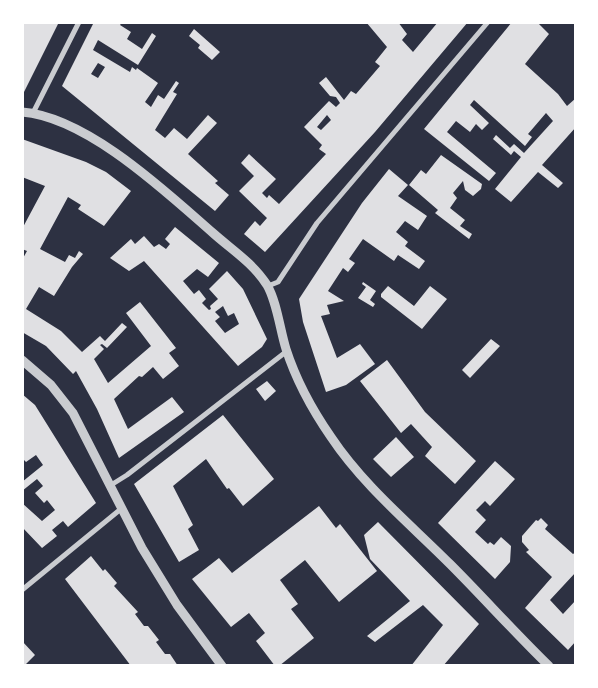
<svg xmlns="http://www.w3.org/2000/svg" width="598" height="688" font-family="Manrope,sans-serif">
  <rect width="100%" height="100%" fill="#2d3142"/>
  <path fill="#e0e0e3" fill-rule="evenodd" d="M22 22H59L22 96Z
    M94 22H122L120 25 131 32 127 39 142 49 152 33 156 36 138 65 98 40 93 50 130 72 132 67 136 70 137 68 158 83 145 102 151 107 158 95 164 99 176 81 179 83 173 92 177 94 155 130 165 138 174 128 187 139 208 115 217 123 188 154 218 181 215 183 229 195 215 211 62 86ZM98 63 105 67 98 78 91 74Z
    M366 22H398L407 34 402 40 413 52 438 22H468L375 132 265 252 244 234 255 221 260 226 267 218 239 191 254 176 241 163 249 154 276 179 262 193 267 198 269 195 279 204 326 154 319 149 322 145 304 127 329 101 336 107 340 103 336 97 330 96 319 83 326 77 344 100 351 91 356 94 380 66 375 62 387 47ZM327 115 331 120 321 130 317 127Z
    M512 22H537L549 34 525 64 558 94 567 106 576 98V127L542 165 563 183 558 188 538 172 511 202 495 189 521 157 514 151 511 155 493 139 496 135 510 148 514 144 524 153 553 121 546 113 528 134 532 137 525 146 474 100 470 105 489 123 482 130 476 124 470 132 456 121 447 132 496 173 489 181 424 129Z
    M194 29 220 52 212 60 198 48 200 45 189 36Z
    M22 139 86 162 106 172 131 191 104 226 78 209 81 205 68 197 40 249 65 262 69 255 75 258 79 251 83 254 72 267 54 296 39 287 26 309 61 331 82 352 100 336 105 341 122 323 127 327 107 348 102 344 100 345 104 349 94 359 108 383 151 346 126 313 140 302 176 348 169 353 179 366 163 379 153 367 142 377 139 376 114 399 128 429 172 397 184 412 119 458 97 409 76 371 73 374 46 346 22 332V260L27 251 22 249V229L45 186 22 177Z
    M441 155 482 184 481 189 473 196 465 190 463 181 453 193 457 198 450 208 465 220 460 226 472 234 469 239 435 213 438 210 409 185 421 170 426 174Z
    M389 169 408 185 398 196 427 216 418 230 405 221 396 232 408 242 405 246 425 261 419 269 398 255 394 261 363 239 349 259 355 263 348 272 343 268 328 291 344 301 327 305 330 314 321 316 337 358 360 344 375 364 346 385 326 392 303 322 299 299 362 203Z
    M175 227 219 263 208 277 197 269 183 281 194 294 199 290 206 299 202 303 209 310 211 309 210 306 218 299 209 289 227 271 243 289 267 339 262 347 238 366 144 261 129 271 110 258 131 239 135 244 144 236 154 247 159 244 166 249 170 244 165 239ZM223 306 228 316 234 313 239 324 225 333 215 321 220 317 215 312Z
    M363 282 376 291 370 300 375 304 373 307 358 298 366 287 362 284Z
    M388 286 414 306 430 286 447 299 422 329 381 297V294Z
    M491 339 500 346 470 378 462 370Z
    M387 360 425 412 476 461 455 484 425 456 432 447 411 424 401 433 360 381Z
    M267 381 276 391 265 401 256 389Z
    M22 394 35 405 96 503 68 527 63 521 52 530 57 536 42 548 22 527V503L42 521 55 510 47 500 44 503 35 493 43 486 37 479 22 491V482L43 465 36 455 26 462 22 458Z
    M223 415 274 479 243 506 229 488 227 489 206 459 173 486 193 525 188 529 199 550 179 562 134 484Z
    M396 437 414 457 391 477 373 459Z
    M495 461 515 479 490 506 485 501 476 510 486 520 475 532 488 544 490 542 494 545 501 537 511 546 510 562 495 579 438 523Z
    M319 506 336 528 340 524 377 571 339 602 305 560 280 580 298 604 291 609 314 638 279 666H275L256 641 265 633 249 613 231 627 192 579 219 558 232 573Z
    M541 518 548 525 545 529 573 554 576 552V572L550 600 563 614 576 600V641L568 650 525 608 552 577 526 552 529 550 522 542V536L536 520 538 521Z
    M378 522 479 624 443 666H411L443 625 423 605 375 642 367 636 410 601 370 559 364 535Z
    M91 556 103 571 105 569 117 583 114 586 138 612 135 614 144 626H148L159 640 156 642 165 654H170L178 666H131L65 579Z
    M22 641 35 655 24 666H22Z"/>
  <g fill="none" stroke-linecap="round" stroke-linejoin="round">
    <path stroke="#caccd0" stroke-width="5" d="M33 113 79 22
      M268 286 278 282 317 223 488 22
      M111 485 127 475 287 351
      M22 590 122 508"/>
    <path stroke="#caccd0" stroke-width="9" d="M22 112C87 117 166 192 213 233 232 250 253 263 267 285 277 302 280 330 286 349 296 380 313 411 331 437 363 485 409 523 450 564 483 597 515 633 549 666
      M22 360 51 385 73 413 142 548 177 605 222 666"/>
  </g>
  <rect width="598" height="688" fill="none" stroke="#ffffff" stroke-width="48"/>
</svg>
